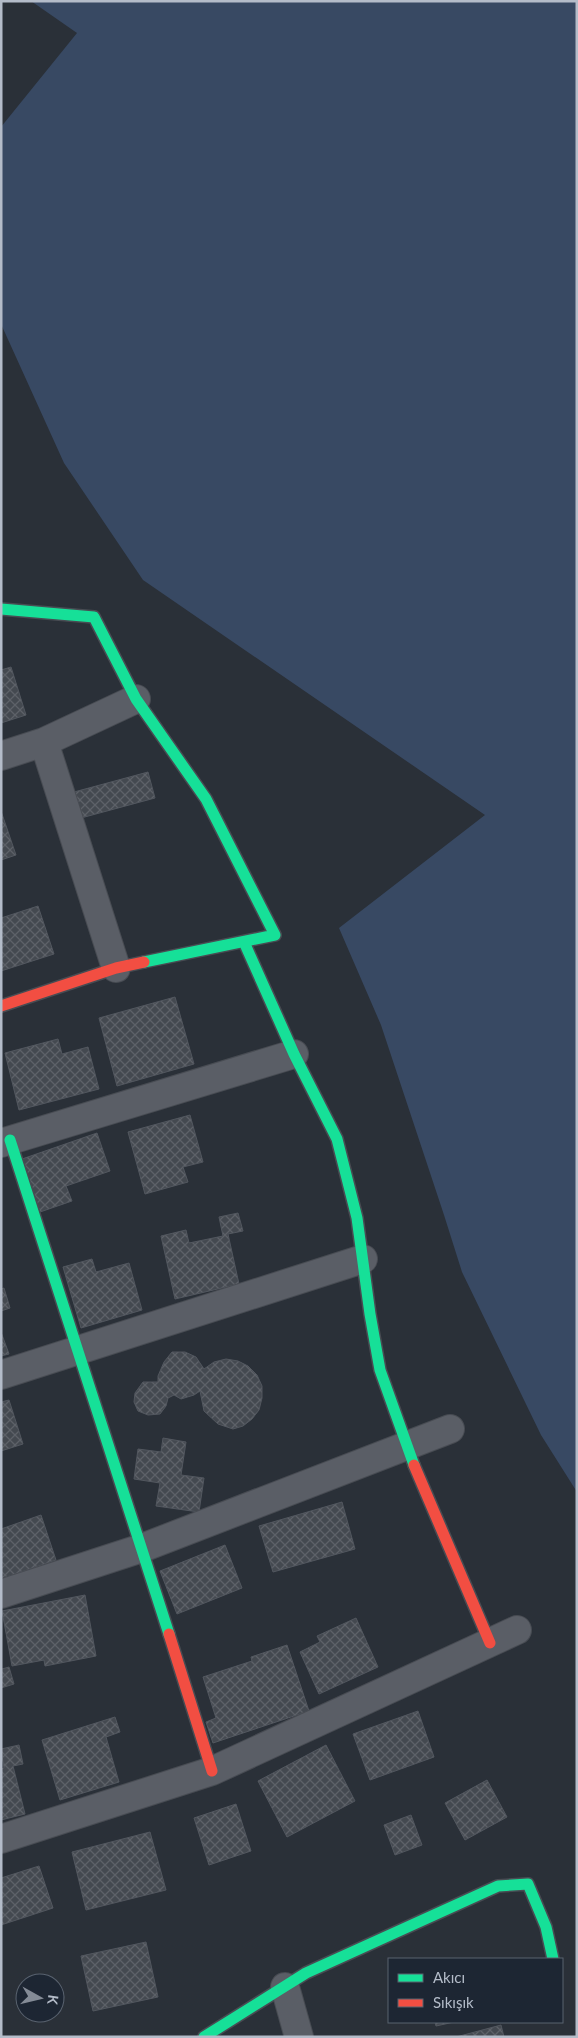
<svg xmlns="http://www.w3.org/2000/svg" width="578" height="2038" font-family="Lato,sans-serif">
  <defs>
    <pattern id="building-cross-hatch" width="8" height="8" patternUnits="userSpaceOnUse" patternTransform="scale(1.25)"><rect width="8" height="8" fill="#444950"/><path d="M0 0l8 8M0 8l8-8" fill="none" stroke="#5d6168"/></pattern>
  </defs>
  <rect width="100%" height="100%" fill="#2a3038"/>
  <path fill="#384963" d="M31 1H577V1492L541 1435 462 1272 444 1215 381 1025 339 928 485 815 143 580 64 463 1 324V127L77 33Z"/>
  <path fill="url(#building-cross-hatch)" stroke="#52575f" d="M11 667 26 715 1 723V670Z
    M148 772 155 798 81 818 74 792Z
    M1 811 16 855 1 860Z
    M38 906 54 954 1 971V918Z
    M175 997 194 1064 117 1086 99 1018Z
    M58 1039 62 1054 88 1047 99 1089 19 1110 5 1053Z
    M190 1115 203 1162 183 1167 188 1182 145 1194 128 1132Z
    M97 1133 110 1171 66 1186 72 1201 40 1212 22 1159Z
    M238 1213 243 1231 228 1234 239 1284 175 1299 161 1236 186 1230 189 1243 223 1236 219 1217Z
    M92 1259 96 1272 129 1263 142 1310 81 1328 63 1267Z
    M4 1288 10 1308 1 1311V1289Z
    M1 1332 9 1354 1 1356Z
    M172 1352H185L196 1357 204 1369 214 1362 226 1359 238 1361 248 1366 257 1375 262 1386V1398L259 1410 252 1419 243 1426 233 1429 218 1424 204 1411 200 1391 194 1395 181 1399 174 1395 168 1398 166 1406 160 1414 148 1415 138 1411 134 1402 135 1393 143 1382H158V1376L164 1362Z
    M9 1400 23 1444 1 1451V1402Z
    M163 1438 186 1442 181 1475 204 1478 199 1512 156 1506 160 1483 134 1479 138 1449 161 1452Z
    M342 1502 355 1549 273 1572 259 1526Z
    M41 1515 56 1560 1 1579V1529Z
    M225 1545 242 1588 177 1614 160 1571Z
    M85 1595 96 1656 45 1666 44 1660 12 1666 2 1611Z
    M356 1618 378 1667 319 1694 300 1652 320 1642 317 1636Z
    M287 1645 309 1711 213 1743 206 1722 216 1718 203 1677 252 1661 251 1657Z
    M1 1667 2 1669 9 1667 14 1684 1 1688Z
    M418 1711 434 1757 370 1780 353 1734Z
    M115 1717 120 1732 106 1737 119 1782 60 1800 42 1740Z
    M19 1745 23 1764 13 1766 25 1814 1 1820V1769L4 1768 1 1749Z
    M326 1745 355 1801 287 1837 258 1781Z
    M487 1780 507 1817 465 1840 445 1803Z
    M236 1804 251 1851 209 1865 194 1818Z
    M411 1815 422 1845 395 1855 384 1825Z
    M150 1832 166 1890 86 1910 72 1852Z
    M39 1866 53 1908 1 1925V1878Z
    M146 1942 158 1997 93 2011 81 1956Z
    M435 2022H454L436 2026Z
    M501 2025 504 2037H456Z"/>
  <g fill="none" stroke-linecap="round" stroke-linejoin="round">
    <defs>
      <path id="street" d="M44 742 116 968
        M1 756 44 742 136 699
        M1 1143 294 1054
        M1 1375 363 1259
        M1 1594 142 1548 450 1429
        M1 1839 212 1771 517 1630
        M285 1987 299 2037"/>
      <path id="fast" d="M1 609 94 617 136 699 206 799 275 935 144 962
        M244 942 294 1054 337 1139 357 1218 370 1314 380 1370 414 1465
        M10 1140 169 1634
        M204 2037 306 1973 498 1886 528 1884 546 1927 553 1959"/>
      <path id="jam" d="M1 1006 116 968 144 962
        M414 1465 490 1643
        M169 1634 212 1771"/>
    </defs>
    <use href="#street" stroke="#484c53" stroke-width="30"/>
    <use href="#fast" stroke="#484c53" stroke-width="14"/>
    <use href="#jam" stroke="#484c53" stroke-width="14"/>
    <use href="#street" stroke="#5a5e66" stroke-width="28"/>
    <use href="#fast" stroke="#16e098" stroke-width="11"/>
    <use href="#jam" stroke="#f24e42" stroke-width="11"/>
  </g>
  <rect width="578" height="2038" fill="none" stroke="#b4bcc9" stroke-width="5"/>
  <rect x="388" y="1958" width="175" height="65" fill="#1d2633" stroke="#59626f"/>
  <rect x="398" y="1974" width="25" height="8" fill="#16e098" stroke="#59626f"/>
  <text x="433" y="1983" font-size="15" fill="#b4bcc9">Akıcı</text>
  <rect x="398" y="1999" width="25" height="8" fill="#f24e42" stroke="#59626f"/>
  <text x="433" y="2008" font-size="15" fill="#b4bcc9">Sıkışık</text>
  <g transform="translate(40 1998) rotate(98)"><circle r="24" fill="#1d2633" stroke="#59626f"/>
  <path d="M0-4L9 19L0 12L-9 19Z" fill="#848b96"/>
  <text y="-8" font-size="14" font-weight="bold" text-anchor="middle" fill="#b4bcc9">K</text>
  </g>
</svg>
